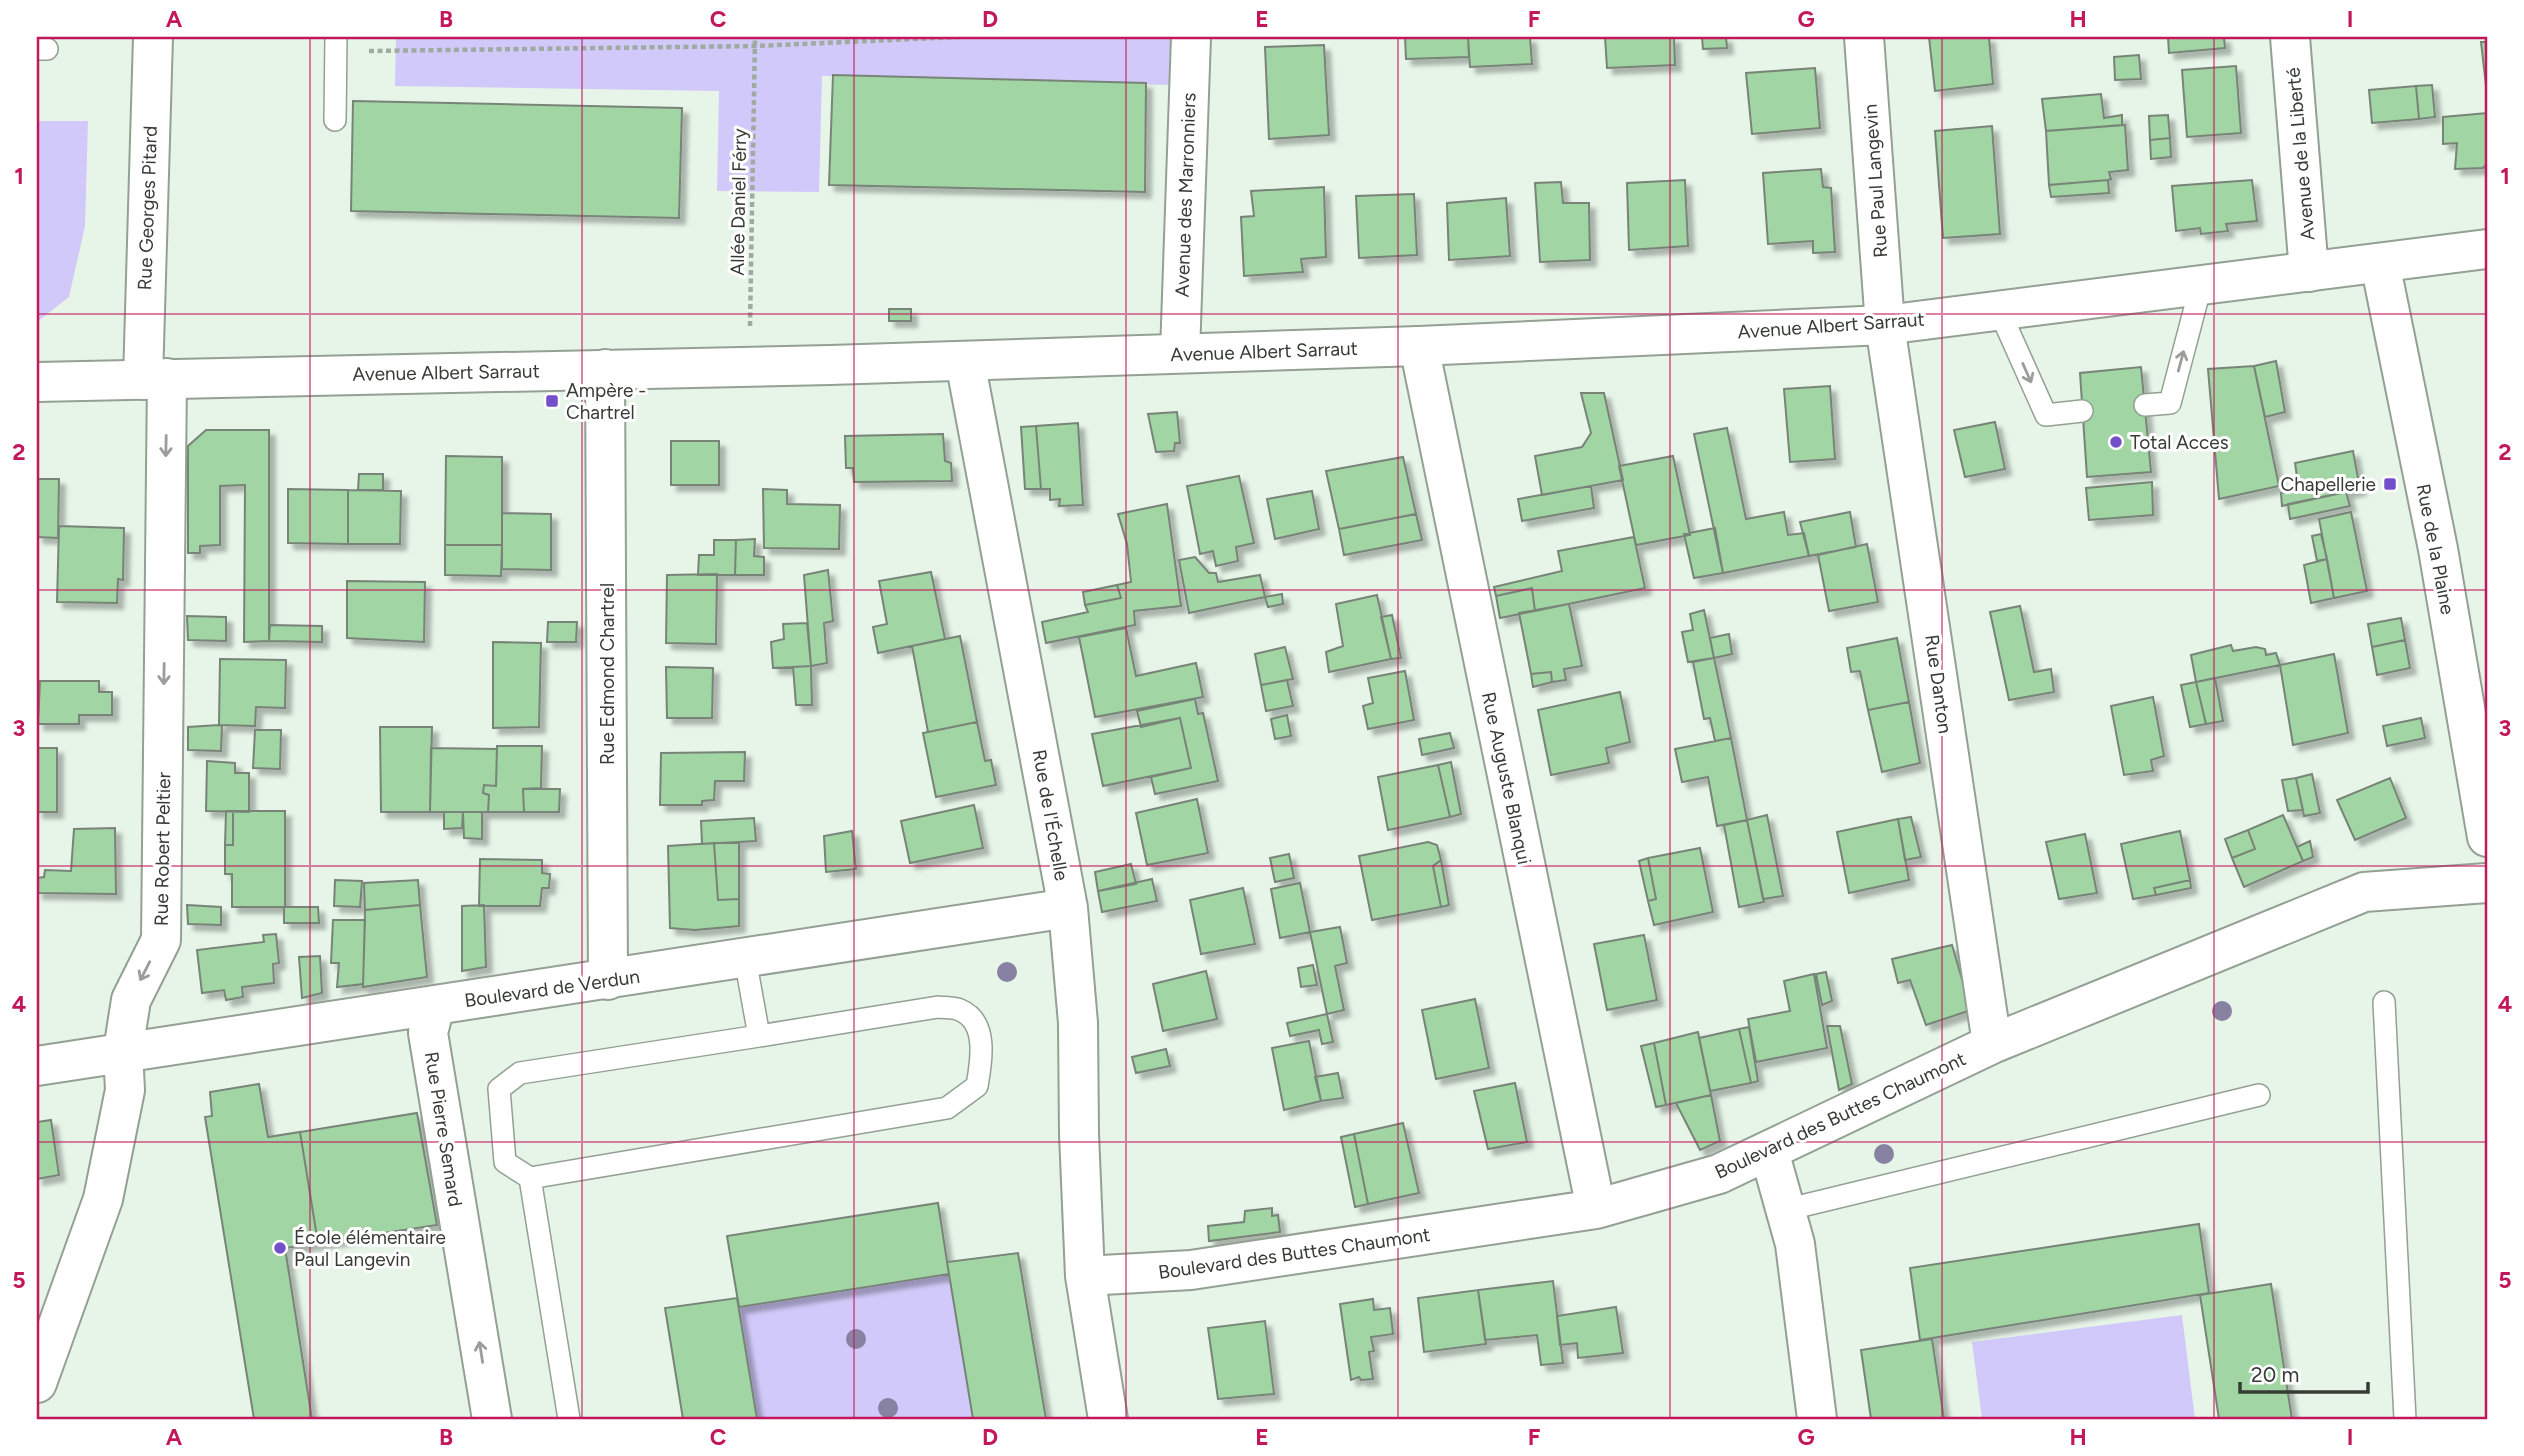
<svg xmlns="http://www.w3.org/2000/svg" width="2524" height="1456" font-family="Figtree,sans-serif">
  <defs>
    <filter id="shadow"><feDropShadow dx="6" dy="6" stdDeviation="2" flood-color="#0004"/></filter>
  </defs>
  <rect width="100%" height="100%" fill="#e7f5e8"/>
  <path fill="#d1c9f9" d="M396 37H1172L1170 85 822 76 819 192 717 191 719 91 395 86Z
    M37 121H88L85 226 69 297 37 322Z
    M949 1274 973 1419H757L739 1307Z
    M2182 1315 2195 1419H1982L1972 1342Z"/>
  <path fill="#a1d5a3" stroke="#788478" stroke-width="2" filter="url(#shadow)" d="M1405 37H1468L1469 57 1406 59Z
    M1468 37H1530L1532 64 1470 67Z
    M1605 37H1674L1675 65 1607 68Z
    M1702 37H1726L1727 48 1703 49Z
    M1929 37H1989L1993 84 1935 91Z
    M2168 37H2224L2225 48 2169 53Z
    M2481 42H2487V95Z
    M1324 45 1329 135 1269 139 1265 47Z
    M2139 55 2141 79 2115 80 2114 57Z
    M2236 66 2241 133 2187 137 2182 70Z
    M1815 68 1820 128 1752 134 1746 73Z
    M833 75 1146 83 1145 192 829 185Z
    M2432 85 2435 117 2419 119 2416 86Z
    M2416 86 2419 119 2372 123 2369 90Z
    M2101 94 2104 118 2122 115V125L2046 131 2042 99Z
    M353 101 682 108 679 218 351 211Z
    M2487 113V164L2483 168 2455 169 2457 143 2443 144V117Z
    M2168 115 2170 138 2150 140 2149 116Z
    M2125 125 2128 170 2109 172 2111 179 2108 180 2049 185 2046 131Z
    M1992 126 2000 234 1943 238 1935 131Z
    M2170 138 2171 157 2151 159 2150 140Z
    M1821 169 1823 187 1831 188 1835 252 1813 253V241L1768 244 1763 173Z
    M1685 180 1688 246 1629 250 1627 183Z
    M2108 180 2109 193 2051 197 2049 185Z
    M2252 180 2257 221 2226 224 2228 231 2201 234 2200 228 2176 231 2172 186Z
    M1561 182 1563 203H1589L1590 260 1540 262 1535 183Z
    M1324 187 1326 257 1301 259 1303 272 1244 276 1241 217 1254 216 1251 191Z
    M1414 194 1417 255 1359 258 1356 196Z
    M1506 198 1510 256 1449 260 1447 203Z
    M889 309H911V321H889Z
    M2276 361 2285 412 2265 417 2254 366Z
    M2254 366 2279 486 2219 499 2208 369Z
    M2141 367 2151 472 2087 477 2080 373Z
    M1830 386 1835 459 1790 462 1784 389Z
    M1581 393H1604L1623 480 1542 495 1535 456 1582 447 1591 433Z
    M1177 412 1180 443H1175L1174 451 1156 452 1148 414Z
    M1995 422 2005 469 1965 477 1954 430Z
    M1078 423 1083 505 1059 506 1060 499 1050 500V489H1041L1036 426Z
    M1036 426 1041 489H1025L1021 427Z
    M1727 428 1746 519 1784 512 1788 535 1804 533 1809 556 1723 573 1694 434Z
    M206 430H269V641L244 642 245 485 220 486V545L200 546V553H188V446Z
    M943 434 945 461 951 463 952 481 854 482 853 468H846L845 436Z
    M671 441H719V485H671Z
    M2353 451 2360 489 2282 506 2281 493 2299 490 2295 463Z
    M446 456 502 457V545H445Z
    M1673 456 1690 535 1636 545 1619 466Z
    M1403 457 1416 514 1339 529 1326 471Z
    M359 474H383V490H358Z
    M1239 476 1254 543 1236 547 1238 561 1216 566 1213 551 1200 554 1187 486Z
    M37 479H59L58 538 37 537Z
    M2152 482 2153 515 2089 520 2086 488Z
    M1591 486 1594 508 1522 521 1518 499Z
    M288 489 348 490V544L288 543Z
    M763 489 787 490V504L840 505 839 549 764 548Z
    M348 490 401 491 400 544H348Z
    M1312 491 1319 529 1275 539 1267 499Z
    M2346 492 2350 506 2290 519 2288 504Z
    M1167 504 1181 606 1134 611 1135 625 1046 643 1042 622 1088 612 1085 605 1121 598 1117 585 1131 582 1127 544 1118 514Z
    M1850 512 1856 547 1809 556 1800 522Z
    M2351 512 2367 591 2334 598 2319 519Z
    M502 513 551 514V570L502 569Z
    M1416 514 1422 540 1344 555 1339 529Z
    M59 526 124 528 123 580 118 579 117 603 57 602Z
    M1715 528 1723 573 1694 578 1684 534Z
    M2321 534 2327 559 2317 561 2312 536Z
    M1634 537 1645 588 1535 611 1532 588 1496 596 1494 587 1562 571 1558 551Z
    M755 539 754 556 764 557V575H735L736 540Z
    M714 540H736L735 575H698L699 555H714Z
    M1867 544 1878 602 1829 611 1818 555Z
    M445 545H502L501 576 445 575Z
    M1195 557 1209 573H1216L1218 582 1260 575 1265 597 1189 613 1179 560Z
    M2327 559 2334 598 2311 603 2304 565Z
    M828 570 833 621 824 623 827 663 811 666 804 575Z
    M931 572 945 639 878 653 873 627 887 624 879 581Z
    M717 574 716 644 666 643 667 575Z
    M347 581 425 582 424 642 347 638Z
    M1117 585 1121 598 1085 605 1083 592Z
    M1532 588 1535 611 1500 618 1496 596Z
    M1282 594 1283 604 1268 607 1265 597Z
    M1377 595 1391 659 1329 672 1326 652 1343 646 1336 604Z
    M1569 604 1582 666 1564 669 1566 680 1552 682 1551 672 1531 674 1519 613Z
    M2020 606 2034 672 2051 669 2054 692 2009 700 1990 612Z
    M1704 610 1714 658 1688 662 1682 632 1693 630 1690 614Z
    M1392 615 1401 658 1391 659 1381 617Z
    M187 616 226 617V641L188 640Z
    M2401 618 2405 640 2372 647 2368 624Z
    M548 622H577L576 642H547Z
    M807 623 811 666 773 668 771 642 784 639 783 624Z
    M270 625 322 626V642L269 641Z
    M1126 628 1136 676 1196 663 1203 697 1095 717 1079 637Z
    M1729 634 1732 654 1714 658 1710 638Z
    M960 636 977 722 928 732 912 646Z
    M1897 638 1909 702 1868 710 1860 671 1851 672 1847 648Z
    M2405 640 2410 668 2377 675 2372 647Z
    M493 642 541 643 539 727 493 728Z
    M2231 645 2233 651 2256 647 2265 649 2266 655 2276 653 2280 665 2196 682 2191 655Z
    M1285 647 1293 679 1261 685 1255 654Z
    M2334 654 2348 733 2293 745 2280 665Z
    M1714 658 1731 738 1715 741 1710 718 1704 719 1693 662Z
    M220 659 286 660 285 708 256 707 255 726 219 725Z
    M811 666 812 705H796L793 667Z
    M666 667 713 668 712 718H667Z
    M1405 671 1414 720 1368 729 1363 706 1373 703 1368 678Z
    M1551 672 1552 682 1533 687 1531 674Z
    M2215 678 2223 721 2206 724 2196 682Z
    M1287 680 1293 706 1266 711 1261 685Z
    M40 681H99V692H112V715H79V724H38Z
    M2196 682 2206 724 2190 727 2181 685Z
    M1620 692 1630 742 1606 748 1609 763 1551 775 1538 710Z
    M2153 697 2164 756 2151 760 2153 771 2124 775 2111 706Z
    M1195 699 1198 714 1203 713 1218 781 1155 794 1151 777 1191 768 1180 718 1141 727 1137 711Z
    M1909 702 1920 763 1882 772 1868 710Z
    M1287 715 1291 736 1275 739 1271 719Z
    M1180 718 1191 768 1103 786 1092 734Z
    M2421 718 2425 738 2387 746 2383 726Z
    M977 722 985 761 991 760 996 785 936 797 923 733Z
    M219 725 222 726 221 751 188 750V727Z
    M380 727H432L430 812H381Z
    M255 730H281L280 769 253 768Z
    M1450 733 1454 748 1422 755 1419 739Z
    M1731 738 1747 820 1717 826 1708 777 1682 782 1675 749Z
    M497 746H542L541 788 523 789 524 812H488L489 795 483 793 484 785 496 786Z
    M37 748H57V812H37Z
    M431 748 497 749 496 786 484 785 483 793 489 795 488 812H430Z
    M745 752 744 781H715L714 800 702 801V805H660L661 753Z
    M207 761 235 763V773H249V812L206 811Z
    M1451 762 1461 814 1450 817 1438 765Z
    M1438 765 1450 817 1388 830 1378 777Z
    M2312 774 2320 813 2304 816 2296 778Z
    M2296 778 2303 810 2288 811 2282 780Z
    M2390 778 2406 818 2355 840 2337 800Z
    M523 789H560L559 812H524Z
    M1197 799 1208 853 1147 865 1136 813Z
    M974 805 983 848 910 863 901 821Z
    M226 811H233V845H225Z
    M233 811H285V907H232V874H225V845H233Z
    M444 812H463L462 828 444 829Z
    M463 812H482V839L464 838Z
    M1767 815 1783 896 1763 899 1747 820Z
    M2283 815 2303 861 2244 887 2232 858 2255 849 2248 830Z
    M1911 817 1921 857 1905 860 1898 819Z
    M754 818 756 841 702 844 701 821Z
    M1898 819 1909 880 1849 893 1837 832Z
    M1747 820 1764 902 1739 907 1724 825Z
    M115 828 116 894 37 893V878L44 877 45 870 71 871 74 829Z
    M2248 830 2255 849 2232 858 2225 839Z
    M852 831 856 869 826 872 824 836Z
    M2180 831 2190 880 2154 888 2156 895 2133 899 2121 844Z
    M2085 834 2097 893 2059 899 2046 842Z
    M2310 841 2313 857 2303 861 2297 847Z
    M1428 842 1437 845 1441 860 1433 866 1441 907 1372 920 1359 856Z
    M714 843H739V899L718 900Z
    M714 843 718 900 739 899V926L695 930 670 928 668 846Z
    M1700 848 1713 912 1654 925 1648 901 1656 899 1648 858Z
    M1289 854 1294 878 1275 882 1270 858Z
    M1648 858 1656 899 1648 901 1639 861Z
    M480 859 542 860V873L550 874 549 888H542L540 906H479Z
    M1441 860 1449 905 1441 907 1433 866Z
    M1131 864 1136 884 1098 891 1095 872Z
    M1152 879 1157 901 1102 912 1098 891Z
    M335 880 362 881 360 907 334 906Z
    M418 880 420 905 365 910 364 883Z
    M2190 880 2191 888 2156 895 2154 888Z
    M1300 883 1310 932 1280 938 1271 889Z
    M1243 888 1255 944 1201 954 1190 900Z
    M187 905 221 907V925L188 924Z
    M420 905 427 977 363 987 365 910Z
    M484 905 486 967 462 971V906Z
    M284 907H318L319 923H284Z
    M333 920H365L363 984 337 987 339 963H331Z
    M1340 927 1347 963 1335 966 1344 1010 1327 1014 1310 932Z
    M276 934 279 963 273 964 274 983 242 987 243 997 226 1000 224 990 202 993 197 950 264 942 263 935Z
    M1644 935 1657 1000 1607 1010 1594 944Z
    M1952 945 1971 1010 1926 1025 1910 980 1898 983 1892 959Z
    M320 956 322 993 302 998 299 957Z
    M1313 965 1317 985 1301 987 1298 968Z
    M1206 971 1217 1019 1163 1031 1153 984Z
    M1826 972 1832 1001 1822 1005 1816 974Z
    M1814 974 1827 1048 1756 1062 1748 1019 1790 1011 1784 981Z
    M1475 999 1489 1068 1436 1079 1422 1010Z
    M1327 1014 1333 1042 1322 1044 1319 1030 1290 1036 1287 1023Z
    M1827 1026H1840L1852 1084 1839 1090Z
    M1749 1027 1758 1081 1751 1083 1739 1029Z
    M1739 1029 1751 1083 1710 1091 1699 1038Z
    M1698 1032 1711 1095 1666 1105 1654 1043Z
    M1309 1041 1321 1101 1284 1110 1272 1048Z
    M1654 1043 1666 1105 1656 1107 1641 1046Z
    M1166 1049 1170 1066 1136 1073 1132 1057Z
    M1338 1073 1343 1098 1321 1101 1315 1077Z
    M1515 1083 1527 1142 1488 1149 1474 1091Z
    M259 1084 268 1137 300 1132 318 1243 285 1248 312 1419H254L205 1117 212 1116 210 1092Z
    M1711 1095 1720 1141 1700 1150 1676 1103Z
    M417 1113 437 1225 318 1243 300 1132Z
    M51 1120 59 1175 37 1179V1122Z
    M1403 1123 1419 1193 1368 1204 1354 1134Z
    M1354 1134 1368 1204 1355 1207 1341 1137Z
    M938 1203 949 1274 739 1307 727 1236Z
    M1272 1208V1216L1278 1215 1280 1232 1209 1241 1208 1226 1244 1222 1245 1211Z
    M2199 1224 2209 1293 1920 1340 1910 1268Z
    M1018 1253 1046 1419H973L947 1262Z
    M1553 1281 1563 1363 1541 1365 1537 1335 1485 1340 1478 1290Z
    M2271 1284 2292 1419H2219L2200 1295Z
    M1478 1290 1486 1344 1424 1352 1418 1298Z
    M737 1298 757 1419H683L665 1308Z
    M1373 1299 1374 1310 1390 1308 1393 1334 1371 1337 1374 1351 1369 1352 1373 1379 1361 1380 1359 1377 1351 1380 1340 1304Z
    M1616 1307 1623 1353 1578 1358 1577 1343 1560 1345 1557 1316Z
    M1265 1321 1274 1394 1218 1399 1208 1328Z
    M1932 1339 1944 1419H1871L1861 1350Z"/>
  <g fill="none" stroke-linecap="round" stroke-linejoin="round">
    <defs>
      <path id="lane" d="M37 49H47
        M335 120 336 37
        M1999 310 2046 415 2082 411
        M2145 405 2170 403 2201 285
        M2384 1002 2405 1419
        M530 1178 947 1108 977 1086C981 1063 989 1022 960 1010 954 1007 944 1008 938 1007L759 1036
        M1785 1210 2259 1095
        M569 1419 530 1178 505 1162 499 1089 520 1073 759 1036 745 958"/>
      <path id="street" d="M1864 37 1885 325 1992 1044
        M2290 37 2309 272
        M2380 263 2438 549 2487 837
        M1419 346 1596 1209
        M1180 353 1191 37
        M965 361 1068 908 1078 1023 1079 1134 1085 1276 1108 1419
        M605 369 608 980
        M143 380 153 37
        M435 1005 428 1033 492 1419
        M37 1066 1068 908
        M1769 1151 1795 1244 1817 1419
        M1085 1276 1191 1270 1596 1209 1719 1174 1992 1044 2364 892 2487 883
        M37 1383 103 1199 125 1090 123 1051 131 1000 161 940 167 378"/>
      <path id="secondary" d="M37 382 830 365 1419 346 1885 325 2487 249"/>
    </defs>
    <use href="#lane" stroke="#93a093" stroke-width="24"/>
    <use href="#street" stroke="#93a093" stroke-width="42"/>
    <use href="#secondary" stroke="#93a093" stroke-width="42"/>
    <path stroke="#9faaa0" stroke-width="4.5" stroke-dasharray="5 3.5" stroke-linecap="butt" d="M369 51 755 46 959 37
      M750 326 755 37"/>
    <use href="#lane" stroke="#fff" stroke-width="21"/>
    <use href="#street" stroke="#fff" stroke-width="38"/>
    <use href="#secondary" stroke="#fff" stroke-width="38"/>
  </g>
  <g fill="#8781a2">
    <circle cx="1007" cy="972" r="10"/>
    <circle cx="2222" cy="1011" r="10"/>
    <circle cx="1884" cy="1154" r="10"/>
    <circle cx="856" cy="1339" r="10"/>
    <circle cx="888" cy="1408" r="10"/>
  </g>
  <defs><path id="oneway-shaft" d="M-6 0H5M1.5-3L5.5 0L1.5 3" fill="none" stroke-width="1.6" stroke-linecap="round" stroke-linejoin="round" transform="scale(1.75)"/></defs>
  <g stroke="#9a9d9a">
    <use href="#oneway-shaft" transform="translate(2181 361) rotate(-75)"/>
    <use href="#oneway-shaft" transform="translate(2027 373) rotate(66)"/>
    <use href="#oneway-shaft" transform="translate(166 446) rotate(91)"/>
    <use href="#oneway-shaft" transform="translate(164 674) rotate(91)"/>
    <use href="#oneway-shaft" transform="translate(145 971) rotate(117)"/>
    <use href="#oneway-shaft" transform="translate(481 1352) rotate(-99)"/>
  </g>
  <path fill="none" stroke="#c2185b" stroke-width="2" stroke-opacity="0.55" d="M310 37V1419M582 37V1419M854 37V1419M1126 37V1419M1398 37V1419M1670 37V1419M1942 37V1419M2214 37V1419M37 314H2487M37 590H2487M37 866H2487M37 1142H2487"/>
  <g fill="#734fc9" stroke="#fff" stroke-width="2.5">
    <rect x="545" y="394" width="14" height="14" rx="3.5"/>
    <circle cx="2116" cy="442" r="7"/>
    <rect x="2383" y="477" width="14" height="14" rx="3.5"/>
    <circle cx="280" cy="1248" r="7"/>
  </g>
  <g text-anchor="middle" stroke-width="6" stroke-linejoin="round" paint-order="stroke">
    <g font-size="19" fill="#363b36" stroke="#fff">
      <text transform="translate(2300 154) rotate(-95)" y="7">Avenue de la Liberté</text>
      <text transform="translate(1875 181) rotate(-94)" y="7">Rue Paul Langevin</text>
      <text transform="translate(1185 195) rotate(-88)" y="7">Avenue des Marronniers</text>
      <text transform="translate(738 202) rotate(-89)" y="7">Allée Daniel Férry</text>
      <text transform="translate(147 208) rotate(-88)" y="7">Rue Georges Pitard</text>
      <text transform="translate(1831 325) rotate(-4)" y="7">Avenue Albert Sarraut</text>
      <text transform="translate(1264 351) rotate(-2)" y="7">Avenue Albert Sarraut</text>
      <text transform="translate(446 372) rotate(-1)" y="7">Avenue Albert Sarraut</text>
      <text transform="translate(2436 549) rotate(79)" y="7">Rue de la Plaine</text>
      <text transform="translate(607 674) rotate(-90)" y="7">Rue Edmond Chartrel</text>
      <text transform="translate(1939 684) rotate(82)" y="7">Rue Danton</text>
      <text transform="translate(1507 778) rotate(78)" y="7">Rue Auguste Blanqui</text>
      <text transform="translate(1051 815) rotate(80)" y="7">Rue de l'Échelle</text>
      <text transform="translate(162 849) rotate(-89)" y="7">Rue Robert Peltier</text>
      <text transform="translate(552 988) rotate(-8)" y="7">Boulevard de Verdun</text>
      <text transform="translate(1840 1115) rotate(-25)" y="7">Boulevard des Buttes Chaumont</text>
      <text transform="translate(444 1129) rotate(81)" y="7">Rue Pierre Semard</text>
      <text transform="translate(1294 1253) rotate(-8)" y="7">Boulevard des Buttes Chaumont</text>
    </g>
    <g font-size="19" fill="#363b36" stroke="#fff" text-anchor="start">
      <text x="566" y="397">Ampère -<tspan x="566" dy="22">Chartrel</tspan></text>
      <text x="2130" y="449">Total Acces</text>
      <text x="2376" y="491" text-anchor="end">Chapellerie</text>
      <text x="294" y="1244">École élémentaire<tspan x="294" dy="22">Paul Langevin</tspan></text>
    </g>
  </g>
  <rect width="2524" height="1456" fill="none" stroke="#ffffff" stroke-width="77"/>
  <path d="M2240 1382v10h128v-10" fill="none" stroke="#363b36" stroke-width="3.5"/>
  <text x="2251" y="1382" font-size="21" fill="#363b36" stroke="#ffffff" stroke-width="5" paint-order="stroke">20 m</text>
  <rect x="38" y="38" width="2448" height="1380" fill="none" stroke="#c2185b" stroke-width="2.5"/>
  <g font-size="23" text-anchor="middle" font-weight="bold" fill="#c2185b">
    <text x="174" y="27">A</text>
    <text x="446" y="27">B</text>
    <text x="718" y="27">C</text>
    <text x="990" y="27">D</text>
    <text x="1262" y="27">E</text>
    <text x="1534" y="27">F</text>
    <text x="1806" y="27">G</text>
    <text x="2078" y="27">H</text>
    <text x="2350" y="27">I</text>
    <text x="19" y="184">1</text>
    <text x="2505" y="184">1</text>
    <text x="19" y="460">2</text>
    <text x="2505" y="460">2</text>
    <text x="19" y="736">3</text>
    <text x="2505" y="736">3</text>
    <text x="19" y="1012">4</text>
    <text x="2505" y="1012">4</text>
    <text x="19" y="1288">5</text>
    <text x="2505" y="1288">5</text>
    <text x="174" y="1445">A</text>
    <text x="446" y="1445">B</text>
    <text x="718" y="1445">C</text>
    <text x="990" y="1445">D</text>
    <text x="1262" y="1445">E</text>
    <text x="1534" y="1445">F</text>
    <text x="1806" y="1445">G</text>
    <text x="2078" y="1445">H</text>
    <text x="2350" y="1445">I</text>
  </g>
</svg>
